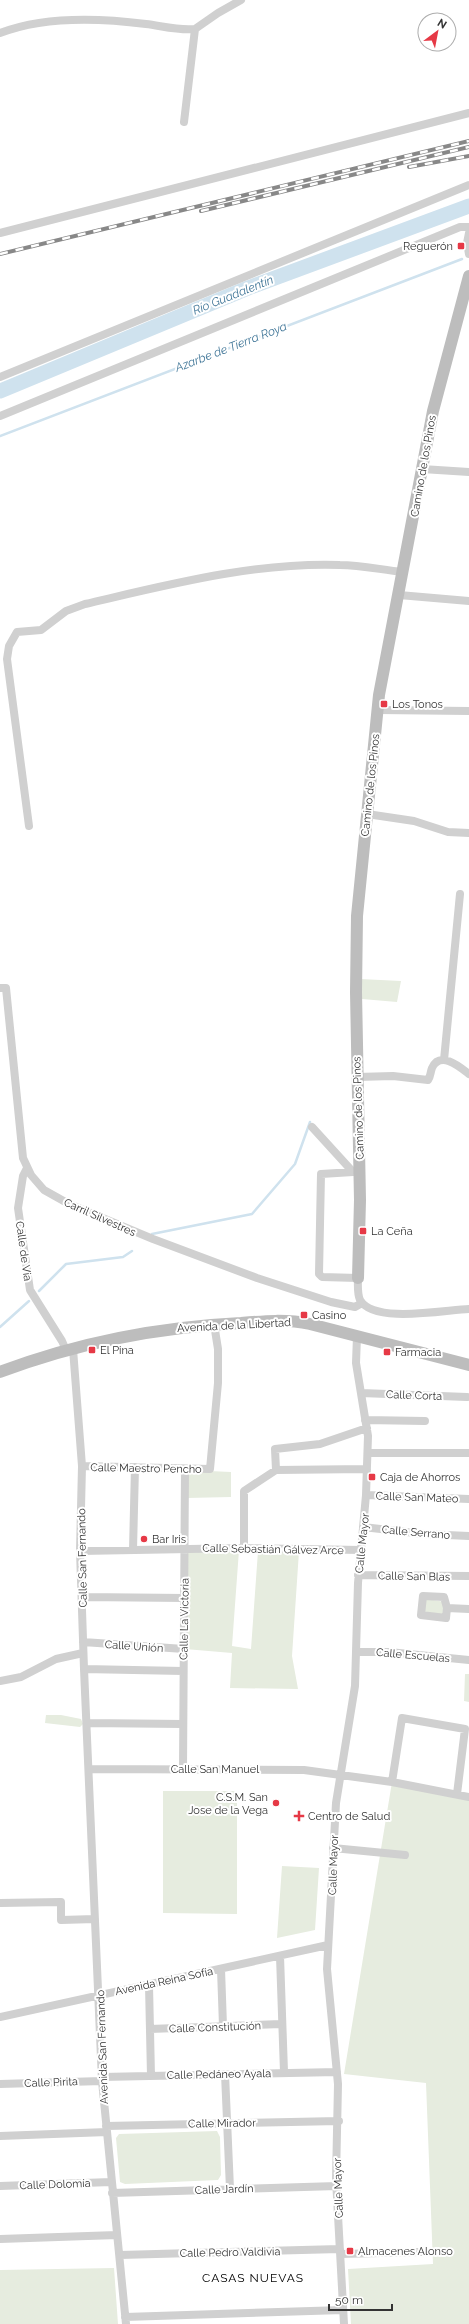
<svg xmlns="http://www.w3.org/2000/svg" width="469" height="2324" font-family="Raleway,sans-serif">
  <rect width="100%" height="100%" fill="#fff"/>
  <path fill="#e6ecdf" d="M360 979 401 981 397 1002 362 999Z
    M187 1470 231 1472V1497L187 1498Z
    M187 1550H239L232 1646 251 1649 258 1551H299L292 1656 298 1689 230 1688 232 1653 185 1649Z
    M427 1599 445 1602 444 1616 423 1613 424 1601Z
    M465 1674H469V1702L464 1701Z
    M46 1715H61L81 1719 83 1724 80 1727 45 1723Z
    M392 1782 469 1796V2324H351L348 2269 433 2264 426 2083 344 2074Z
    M163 1791H237V1914L163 1913Z
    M282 1866 319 1868 315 1930 277 1938Z
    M217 2131 220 2137 221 2175 218 2180 125 2184 120 2182 116 2138 119 2134Z
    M114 2268 118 2324H0V2270Z"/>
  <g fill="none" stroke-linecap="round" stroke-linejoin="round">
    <path stroke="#cfe2ee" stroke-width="2.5" d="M0 436 462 259
      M152 1234 252 1214 295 1164 310 1122
      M39 1291 66 1264 123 1257 132 1251
      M0 1327 29 1301"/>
    <path stroke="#cfe2ee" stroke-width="15" d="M0 391 248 288 469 206"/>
    <path stroke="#d0d0d0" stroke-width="8" d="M0 33C44 16 100 18 146 24 162 26 180 31 195 29L218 13 241 0
      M184 122 195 29
      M0 233 469 113
      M469 233 467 243 469 254
      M0 377 469 185
      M0 416 460 227H469
      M422 469 469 472
      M399 595 469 601
      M378 710 469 711
      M367 814 414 821 448 832 469 833
      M29 826 7 659 9 646 17 632 41 630 66 611 85 604C167 585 254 562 340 565 361 565 382 570 403 572
      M0 988H6L23 1158 31 1175 44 1190 69 1204 153 1239 257 1278 331 1302 355 1307 362 1303
      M444 1060 460 894
      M357 1077 393 1076 428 1080C431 1076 430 1073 432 1068 440 1050 460 1067 469 1074
      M312 1127 353 1172H357
      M27 1168 23 1176 18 1208 30 1290 62 1341 66 1350
      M353 1172 321 1174 319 1274 322 1277 358 1278C358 1285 357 1293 360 1300 374 1324 444 1310 469 1309
      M73 1349 82 1466 80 1551 84 1669 102 2081 126 2324
      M361 1393 467 1397
      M365 1420 425 1421
      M368 1453H469
      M82 1466 210 1469 218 1383V1349L214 1324
      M276 1470 275 1449 320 1444 367 1428
      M366 1495 469 1499
      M363 1527 424 1534 469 1536
      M244 1548V1491L276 1470 367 1469
      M133 1550 135 1467
      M80 1551 244 1548 361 1550
      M358 1575 469 1576
      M423 1596 444 1597 447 1608 446 1618 421 1615Z
      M82 1597 185 1598
      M447 1608 469 1609
      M83 1642 184 1649
      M357 1652H389L469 1660
      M84 1669 183 1671
      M0 1681 21 1677 56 1659 83 1653
      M87 1723 182 1724
      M89 1769 304 1770 392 1782 469 1797
      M183 1769 185 1469
      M392 1782 402 1718 465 1729 457 1794
      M333 1848 405 1855
      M0 1903 61 1902V1920L95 1919
      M280 1956 284 2072
      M221 1969 223 2026
      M149 1985 151 2076
      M0 2017 328 1945
      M150 2029 281 2024
      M225 2074 230 2189
      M102 2077 337 2072
      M0 2084 102 2081
      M106 2126 339 2121
      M0 2136 107 2132
      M0 2186 111 2182
      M112 2193 337 2186
      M0 2239 117 2235
      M341 2254 421 2252
      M120 2255 340 2249
      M125 2317 343 2310
      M344 2324 336 2179 338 2084 327 1969 336 1803 355 1686 358 1583 366 1495 368 1436 356 1363 357 1336"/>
    <path stroke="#bdbdbd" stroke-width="12" d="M358 1278 360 1200 356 992 357 916 379 695 433 411 469 276
      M0 1372C77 1343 159 1327 241 1323 264 1321 287 1319 310 1324L469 1365"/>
    <defs>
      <path id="rail" d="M409 167 469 156
        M201 211 469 147
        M0 254 469 141"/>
    </defs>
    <use href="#rail" stroke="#888" stroke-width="4"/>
    <use href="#rail" stroke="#fff" stroke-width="2.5" stroke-dasharray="8" stroke-linecap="butt"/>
  </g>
  <g fill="#e63946" stroke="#fff" stroke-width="1.5">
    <rect x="457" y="242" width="8" height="8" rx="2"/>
    <rect x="380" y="700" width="8" height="8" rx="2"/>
    <rect x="359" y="1227" width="8" height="8" rx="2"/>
    <rect x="300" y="1311" width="8" height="8" rx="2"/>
    <rect x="88" y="1346" width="8" height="8" rx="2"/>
    <rect x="383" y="1348" width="8" height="8" rx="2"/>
    <rect x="368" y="1473" width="8" height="8" rx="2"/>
    <circle cx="144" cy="1539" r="4"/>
    <circle cx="276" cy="1803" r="4"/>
    <path d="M297 1810h4v4h4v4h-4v4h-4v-4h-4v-4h4z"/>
    <rect x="346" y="2247" width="8" height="8" rx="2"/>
  </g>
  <g text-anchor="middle" stroke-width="4" stroke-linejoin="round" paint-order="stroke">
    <g font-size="11" fill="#333" stroke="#fff" text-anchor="start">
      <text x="453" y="250" text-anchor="end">Reguerón</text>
      <text x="392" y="708">Los Tonos</text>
      <text x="371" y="1235">La Ceña</text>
      <text x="312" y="1319">Casino</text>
      <text x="100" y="1354">El Pina</text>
      <text x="395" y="1356">Farmacia</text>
      <text x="380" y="1481">Caja de Ahorros</text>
      <text x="152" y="1543">Bar Iris</text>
      <text x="268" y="1801" text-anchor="end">C.S.M. San<tspan x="268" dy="13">Jose de la Vega</tspan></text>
      <text x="308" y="1820">Centro de Salud</text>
      <text x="358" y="2255">Almacenes Alonso</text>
    </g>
    <g font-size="11" fill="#333" stroke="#fff">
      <text transform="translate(423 466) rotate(-80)" y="4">Camino de los Pinos</text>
      <text transform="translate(370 785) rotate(-84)" y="4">Camino de los Pinos</text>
      <text transform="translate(358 1108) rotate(-92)" y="4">Camino de los Pinos</text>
      <text transform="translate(100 1217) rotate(24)" y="4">Carril Silvestres</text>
      <text transform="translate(24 1251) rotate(82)" y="4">Calle de Via</text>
      <text transform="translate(234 1325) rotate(-3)" y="4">Avenida de la Libertad</text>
      <text transform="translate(414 1395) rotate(2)" y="4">Calle Corta</text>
      <text transform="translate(146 1468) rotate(1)" y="4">Calle Maestro Pencho</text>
      <text transform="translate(417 1497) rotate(2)" y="4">Calle San Mateo</text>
      <text transform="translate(416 1532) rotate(5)" y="4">Calle Serrano</text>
      <text transform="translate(362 1543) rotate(-84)" y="4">Calle Mayor</text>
      <text transform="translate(273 1549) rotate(1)" y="4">Calle Sebastián Gálvez Arce</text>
      <text transform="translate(82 1558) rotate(-91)" y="4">Calle San Fernando</text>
      <text transform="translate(414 1576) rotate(1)" y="4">Calle San Blas</text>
      <text transform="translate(184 1619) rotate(-89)" y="4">Calle La Victoria</text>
      <text transform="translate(134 1646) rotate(4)" y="4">Calle Unión</text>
      <text transform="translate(413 1655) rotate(5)" y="4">Calle Escuelas</text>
      <text x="215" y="1773">Calle San Manuel</text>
      <text transform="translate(333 1865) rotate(-88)" y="4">Calle Mayor</text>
      <text transform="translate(164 1981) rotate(-12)" y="4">Avenida Reina Sofía</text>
      <text transform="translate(215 2027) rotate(-2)" y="4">Calle Constitución</text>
      <text transform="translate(102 2047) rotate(-92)" y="4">Avenida San Fernando</text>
      <text transform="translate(219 2074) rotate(-1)" y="4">Calle Pedáneo Ayala</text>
      <text transform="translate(51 2082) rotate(-2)" y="4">Calle Pirita</text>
      <text transform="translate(222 2123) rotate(-1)" y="4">Calle Mirador</text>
      <text transform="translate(55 2184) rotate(-2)" y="4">Calle Dolomía</text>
      <text transform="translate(338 2188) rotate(-92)" y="4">Calle Mayor</text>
      <text transform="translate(224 2189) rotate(-2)" y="4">Calle Jardín</text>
      <text transform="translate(230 2252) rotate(-1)" y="4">Calle Pedro Valdivia</text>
    </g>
    <g font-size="12" font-style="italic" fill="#3f7597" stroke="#fff">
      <text transform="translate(233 295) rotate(-22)" y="4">Río Guadalentín</text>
      <text transform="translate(231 347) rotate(-21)" y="4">Azarbe de Tierra Roya</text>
    </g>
    <g font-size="12" letter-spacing="1" fill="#000" stroke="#fff">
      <text x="253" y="2282">CASAS NUEVAS</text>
    </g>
  </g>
  <g transform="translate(437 32) rotate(32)"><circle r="19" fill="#ffffff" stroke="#adadad"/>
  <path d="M0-3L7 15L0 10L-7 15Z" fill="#e63946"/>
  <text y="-6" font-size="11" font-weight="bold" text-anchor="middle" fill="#333333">N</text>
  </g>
  <path d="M329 2304v6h63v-6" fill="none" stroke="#333333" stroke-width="2"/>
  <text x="335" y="2304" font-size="12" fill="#333333" stroke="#ffffff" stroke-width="3" paint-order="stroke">50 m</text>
</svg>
